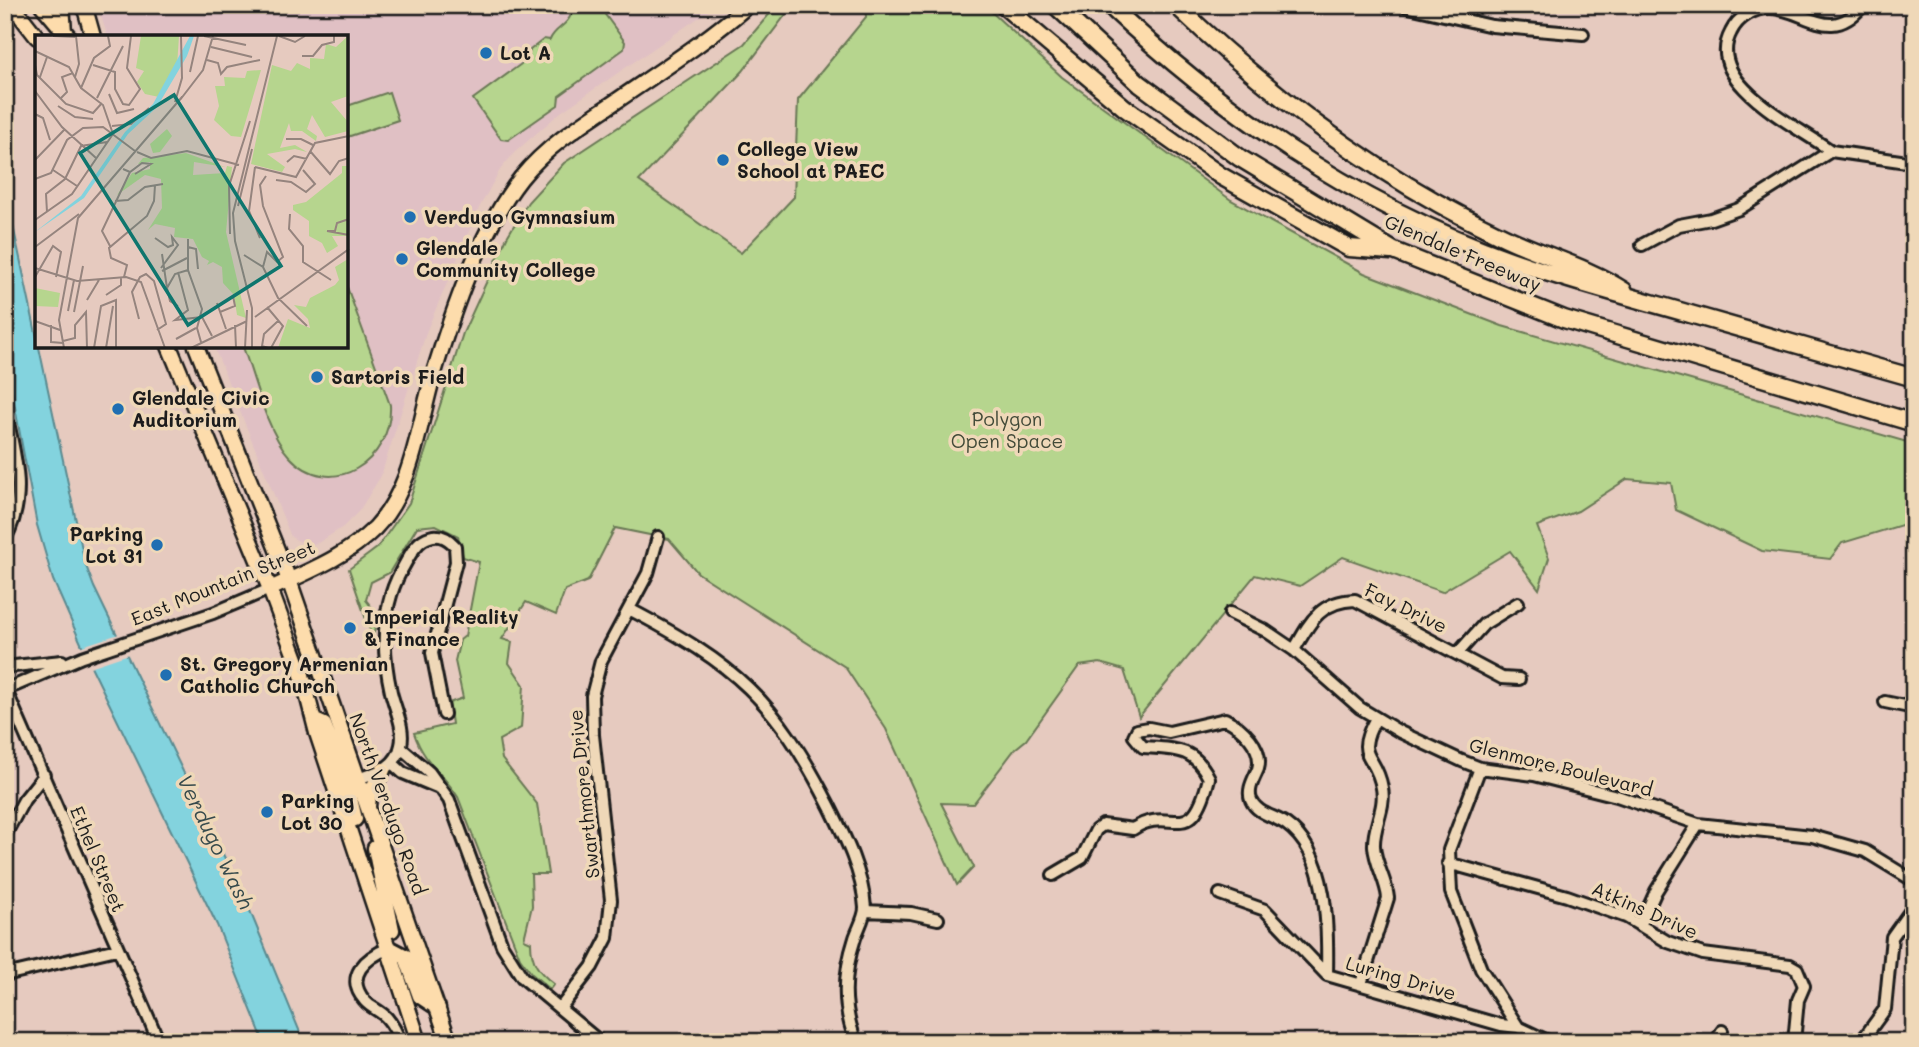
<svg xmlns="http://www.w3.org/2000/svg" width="1919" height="1047" font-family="Mali,sans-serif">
  <rect width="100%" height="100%" fill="#e6cabf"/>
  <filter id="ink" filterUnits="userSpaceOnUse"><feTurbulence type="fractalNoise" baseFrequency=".0143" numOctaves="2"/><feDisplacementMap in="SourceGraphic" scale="14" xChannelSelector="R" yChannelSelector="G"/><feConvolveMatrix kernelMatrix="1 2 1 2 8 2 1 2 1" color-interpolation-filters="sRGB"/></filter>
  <g filter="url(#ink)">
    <path fill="#e0c0c4" d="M97 5H717L561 112 515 152 500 170 479 208 427 330 381 476 359 511 343 527 318 543 306 545 291 537 214 347 346 346V37H108Z"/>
    <path fill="#b6d58e" stroke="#697855" stroke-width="2" d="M583 5H598L625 42 624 49 559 96 558 105 508 140 501 139 473 99 528 59 530 50 544 39 550 40C554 28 568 26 571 14Z
      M777 5H793L743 71 639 181 741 253 794 197 798 100 866 17 865 5H984L1062 77 1231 200 1364 273 1502 326 1914 444V526L1908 523 1842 543 1830 559 1762 551 1676 510 1671 483 1627 479 1578 511 1537 526 1549 558 1539 589 1510 551 1442 592 1343 557 1300 586 1255 575 1139 717 1124 670 1100 663 1079 666 1026 740 1015 749 973 804 941 803 974 867 957 885 886 729 845 667 698 573 669 539 615 528 588 581 565 590 556 615 526 602 502 639 512 642 509 663 524 685 521 728 499 740 502 759 537 804 548 874H531L532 906 524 939 531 942C531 962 538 972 554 984L550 989 532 974 520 958 458 797C442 772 424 763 414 733L452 724 449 703 463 698 455 661 460 640 465 636 479 562 463 557 458 536 436 525 417 527 389 573 371 582 366 600 377 614 373 640 349 569 377 548 409 503 463 333 507 237 528 202 564 163 744 44Z
      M389 92 398 120 347 137V106Z
      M347 287 390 405C393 461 331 502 289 456 267 432 254 377 243 347L346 346Z"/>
    <path fill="#83d3de" stroke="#5a8a90" stroke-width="2" d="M5 188 85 563 94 587 248 906 304 1042H264L217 925 91 666 53 580 37 525 5 354Z"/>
    <path fill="#e6cabf" d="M119 634 129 654 90 667 79 647Z"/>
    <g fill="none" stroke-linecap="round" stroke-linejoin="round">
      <defs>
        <path id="minor" d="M1400 5 1492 26 1583 34
          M1831 151C1798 126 1703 83 1731 32 1738 17 1754 8 1770 8 1805 8 1830 46 1863 5
          M1642 245 1679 225 1711 219 1739 209 1831 151 1914 163
          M5 409C14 453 29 496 5 539
          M1911 538 1914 537
          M629 609C736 665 775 699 830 807 845 837 863 873 865 908 865 917 858 929 855 938 843 975 842 1006 856 1042
          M1230 613 1266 631 1294 650 1360 708 1400 732 1462 761 1480 768 1534 775 1617 796 1698 824 1812 836 1865 851 1914 881
          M1294 650C1310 622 1320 601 1355 600L1502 678 1519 679
          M1458 653 1484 624 1518 603
          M5 667 62 661
          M5 688 159 1042
          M5 690 82 657 213 613 270 589
          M1885 702 1914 708
          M401 748 429 772 449 800 502 945 522 977 600 1042
          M392 763 403 773 439 788
          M1480 768 1449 850 1451 892 1481 969 1518 1027 1550 1042
          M352 781C372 773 396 771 401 745 405 728 395 709 391 692 382 652 381 608 401 571 407 561 413 546 423 540 436 532 446 536 455 546L456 562 432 653 444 714
          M5 835 24 800 44 775
          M1448 863 1567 896 1626 917 1668 942 1703 954 1790 965 1797 969 1804 986 1798 1000 1794 1042
          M1053 875 1082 858 1096 830 1103 825 1133 829C1171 803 1191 851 1209 778 1194 747 1174 749 1143 747L1134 736 1137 730 1149 728 1169 732 1225 719C1242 727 1264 748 1258 769 1254 779 1247 789 1251 800 1257 814 1275 816 1286 824 1329 854 1328 929 1327 975
          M1220 894 1265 910 1327 975 1501 1025 1518 1027
          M865 911 911 913 938 919
          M1640 926 1656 891 1698 824
          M389 948C367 957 343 976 365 1001 371 1008 381 1011 387 1018 393 1025 397 1033 400 1042
          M5 975 117 949
          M1361 984 1388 898C1386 879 1375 864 1374 846 1373 826 1386 808 1382 788 1376 752 1353 760 1376 718
          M561 1007 592 967 607 938 611 900 593 735 592 696 601 661 648 573 658 537
          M1716 1042 1722 1031
          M1861 1042 1885 1009 1892 937 1914 906"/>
        <path id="major" d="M12 5 37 37
          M42 5 69 37
          M62 5 64 32
          M84 5 93 37
          M169 346 270 589 302 675 317 733 419 1042
          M196 346 289 580 449 1042
          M270 589C307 572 346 557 375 528 413 488 418 427 433 376 452 313 480 230 521 178 547 146 582 124 615 102 660 71 707 41 748 5
          M315 721 324 725 346 783 355 819
          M368 807 369 795 383 770
          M375 848 392 930
          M389 948 406 957 420 996 438 1008"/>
        <path id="highway" d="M1003 5 1125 108 1221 176 1349 248 1391 251
          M1055 5 1140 84 1240 158 1394 251 1564 319 1914 423
          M1109 5C1217 107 1343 195 1483 250 1551 276 1620 294 1690 314 1765 335 1839 357 1914 378
          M1176 5C1271 96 1379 178 1498 234 1540 255 1584 265 1624 291"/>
      </defs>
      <use href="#minor" stroke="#1c1c1c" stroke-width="16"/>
      <use href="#major" stroke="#1c1c1c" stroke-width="19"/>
      <use href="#highway" stroke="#1c1c1c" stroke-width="21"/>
      <use href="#minor" stroke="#efd8b8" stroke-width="10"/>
      <use href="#major" stroke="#fddcac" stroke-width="14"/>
      <use href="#highway" stroke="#fddcac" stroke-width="16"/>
    </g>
  </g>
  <g fill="#1f6fb2" stroke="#efd8b8" stroke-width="2.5">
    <circle cx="486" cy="53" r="7"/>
    <circle cx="723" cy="160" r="7"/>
    <circle cx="410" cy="217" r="7"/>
    <circle cx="402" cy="259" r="7"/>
    <circle cx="317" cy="377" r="7"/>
    <circle cx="118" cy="409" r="7"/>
    <circle cx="157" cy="545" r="7"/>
    <circle cx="350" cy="628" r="7"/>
    <circle cx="166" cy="675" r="7"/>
    <circle cx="267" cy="812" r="7"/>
  </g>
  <g text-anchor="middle" stroke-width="7" stroke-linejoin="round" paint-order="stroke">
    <g font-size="19" font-weight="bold" fill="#1c1c1c" stroke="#efd8b8" text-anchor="start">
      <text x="500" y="60">Lot A</text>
      <text x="737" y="156">College View<tspan x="737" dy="22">School at PAEC</tspan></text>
      <text x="424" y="224">Verdugo Gymnasium</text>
      <text x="416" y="255">Glendale<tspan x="416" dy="22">Community College</tspan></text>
      <text x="331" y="384">Sartoris Field</text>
      <text x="132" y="405">Glendale Civic<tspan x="132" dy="22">Auditorium</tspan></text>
      <text x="143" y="541" text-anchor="end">Parking<tspan x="143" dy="22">Lot 31</tspan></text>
      <text x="364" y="624">Imperial Reality<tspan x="364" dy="22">&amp; Finance</tspan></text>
      <text x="180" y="671">St. Gregory Armenian<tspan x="180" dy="22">Catholic Church</tspan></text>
      <text x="281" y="808">Parking<tspan x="281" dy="22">Lot 30</tspan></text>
    </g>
    <g font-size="19" fill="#1c1c1c" stroke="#efd8b8">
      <text transform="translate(1463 253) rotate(23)" y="7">Glendale Freeway</text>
      <text transform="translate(223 583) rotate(-22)" y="7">East Mountain Street</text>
      <text transform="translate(1406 608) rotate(26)" y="7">Fay Drive</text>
      <text transform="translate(1561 767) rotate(14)" y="7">Glenmore Boulevard</text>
      <text transform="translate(584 794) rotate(-96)" y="7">Swarthmore Drive</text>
      <text transform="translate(388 804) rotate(70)" y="7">North Verdugo Road</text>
      <text transform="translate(98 859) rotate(67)" y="7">Ethel Street</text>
      <text transform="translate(1645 910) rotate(24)" y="7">Atkins Drive</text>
      <text transform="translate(1401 978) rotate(16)" y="7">Luring Drive</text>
    </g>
    <g font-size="19" fill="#424a38" stroke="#efd8b8">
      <text x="1007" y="426">Polygon<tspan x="1007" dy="22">Open Space</tspan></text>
    </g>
    <g font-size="21" font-style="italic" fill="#364a4c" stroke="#efd8b8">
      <text transform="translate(215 842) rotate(64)" y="7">Verdugo Wash</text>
    </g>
  </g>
  <g transform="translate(35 35)">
    <rect width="313" height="313" fill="#e6cabf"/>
    <path d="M106 1H144L142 31 124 62 110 59 102 47 109 36 101 33ZM313 1V61L296 67 313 87V96L290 102 277 80 272 94 282 101 281 106 267 96H256L254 88 245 113 260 110 272 117 260 114 232 119 250 132 247 137 216 129 237 30 256 36 262 28 275 34V23L289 24 291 9 301 12ZM226 35 206 102 196 101 179 85 184 71 180 51H190L189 42 210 43 212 36ZM132 94 137 101 125 117 118 118 115 109ZM151 118 190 132 159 127 158 140 190 138 192 131 197 132 191 197 211 283 202 280 199 260 188 248 187 232 178 227 172 230 174 226 167 222 158 204 139 202 140 193 120 189 113 195 127 173 126 144 110 140 82 160 97 138 115 134V127L103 129 108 123ZM307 131H313V201H297L303 211 292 218 287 208 274 201V186L258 175V170L271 167 307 138ZM313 224V313H243L253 284 275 293 273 284 259 270 271 272 275 263 300 250 304 245 300 232ZM0 253 25 258 23 272 0 271Z" fill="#b6d58e"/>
    <path d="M155 1H159L152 21 122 72 93 99 49 163 0 197 46 161 90 97 118 69Z" fill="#83d3de"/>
    <path fill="none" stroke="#95847e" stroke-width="2" d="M18 1 42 2M169 1 211 10M244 1 260 7 270 1M176 12 217 22M0 16 34 32 46 53 68 70 78 99M267 21H278L287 10 299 7V1M172 25 183 28 186 39 192 32 225 25M0 30 2 40 31 69 58 78 67 68M58 30 80 37V54L88 69 94 70 105 54 92 33 96 1M155 37 163 1M5 42 12 22M40 42 44 29 41 1M46 53 59 23 75 11 73 1M0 56 27 92 61 123M74 59 82 78 99 74M26 63 32 57 27 42 38 38M62 63 88 11M145 65 168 35 178 1M140 67 147 43 146 1M23 71 40 82 58 84M0 79 8 83 15 105M77 91 96 89 114 73M251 104H266L278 110M275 116 295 139 304 126 314 123M102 117 116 123 152 116 204 130M0 125 30 94M252 127 259 121 272 124M220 132 261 142 280 108 314 101M220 132 214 176 225 203M88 134 95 137 107 128 116 129 100 139M18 135 42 151M0 144 16 138 32 105 48 93 68 92 100 116M241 145 256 147 271 157 280 149 268 135M80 166 93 165 110 152 128 149M203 171 217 114M12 177 11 159 30 144 46 111 72 107M255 179 254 194 268 211V227L296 245M0 185 37 159 78 99M292 196H300L302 188 314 184M292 196 314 200M195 199 194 151 215 86M120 203 133 212 138 210 137 202 143 210 126 233M153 204V235L167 274 162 293 166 307M75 211 67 196 95 137M0 212 44 179M153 212 161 214 163 234M127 219 132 253M209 220 228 232 243 263 272 291M228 232 232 217 242 227 248 222 228 171 225 150 231 141M0 233 42 246 91 242 106 247 130 313M127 236 152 223M143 237 153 275 140 285 167 282M0 242 18 211 26 217 21 242M89 242 92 230 76 223 74 213 112 181 119 166 120 150M71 260 86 250V243M52 265 64 245M182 268 191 294M143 271 135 266 132 253 140 239 153 235M232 272 248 291 236 313M33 276 39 245M39 277 48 231M185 277 200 271 198 261M167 282 177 301M220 282 314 214M104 284 97 257 105 242 111 239 119 246 131 289 122 295M0 286 25 295M16 290V307L28 308M200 290 201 313M141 304 161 293M28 306 40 303V290L51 277 52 313M29 313 24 285 43 183 147 62M59 313 66 271 81 265V313M71 313 78 271M156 313 212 286M210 313 212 275M217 313V273L200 206 198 178 242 1M233 313 227 311 229 299 243 286"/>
    <path fill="#0f766e" fill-opacity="0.15" stroke="#0f766e" stroke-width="3.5" d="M139 60 246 231 153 290 45 118Z"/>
    <rect width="313" height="313" fill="none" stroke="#1c1c1c" stroke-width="3.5"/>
  </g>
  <rect width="1919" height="1047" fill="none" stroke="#efd8b8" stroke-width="28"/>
  <rect x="14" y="14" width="1891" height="1019" fill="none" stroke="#1c1c1c" stroke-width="2.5" filter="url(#ink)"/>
</svg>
